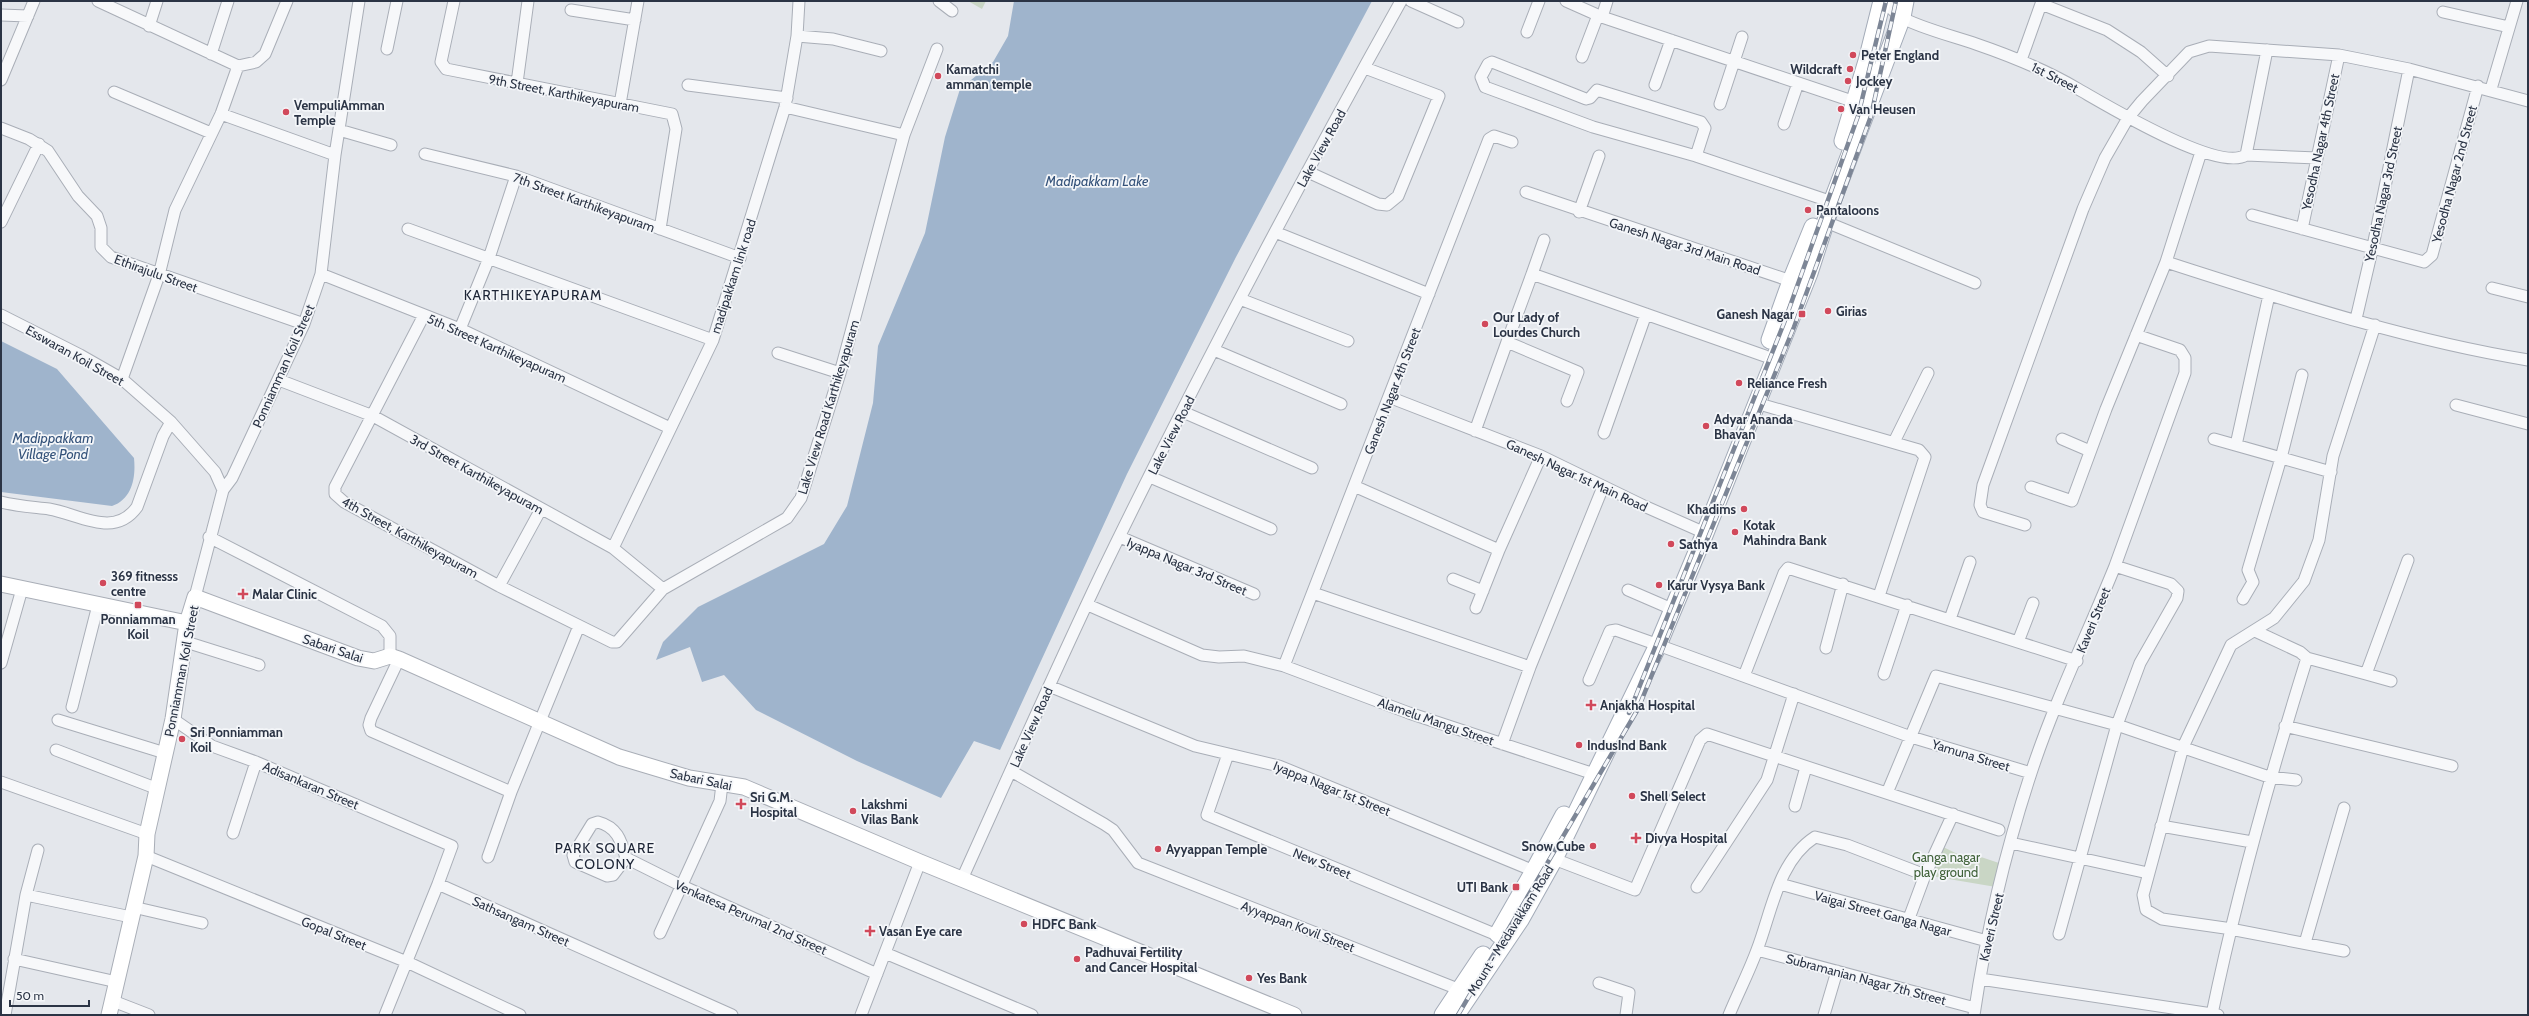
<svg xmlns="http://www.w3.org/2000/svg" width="2529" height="1016" font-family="Cabin,sans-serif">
  <rect width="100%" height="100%" fill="#e4e7ec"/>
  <path fill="#c9d6c5" d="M968 1H986L982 9Z
    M1939 845 1972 861 1978 856 2002 864 1996 887 1925 875Z"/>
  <path fill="#9fb4cc" d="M1014 1H1372L1236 257 1127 474 1000 750 974 741 941 798 857 761 756 710 724 675 702 682 690 647 656 660 663 642 698 607 824 544 847 506 873 403 878 346 925 233 945 137 960 89 993 62 1008 36Z
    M1 341 57 369 134 458C136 478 132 499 112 506L1 492Z"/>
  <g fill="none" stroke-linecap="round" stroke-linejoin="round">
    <defs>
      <path id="street" d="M98 1 238 66
        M454 1 441 62 446 69 672 114 676 129 660 229
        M939 1 952 11
        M1411 1 1458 22
        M1566 1 1602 17 1855 102
        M1883 1C1889 6 1895 13 1901 17 1917 27 1956 37 1976 44 2011 56 2046 70 2078 89 2108 106 2218 173 2246 155L2317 158
        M571 10 635 20
        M2443 12 2509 27
        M1 15 28 16
        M1602 17 1607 1
        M149 26 157 1
        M1527 32 1539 1
        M797 36 833 39 881 51
        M387 49 397 1
        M211 54 228 1
        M1582 57 1598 15
        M2021 60 2041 4 2107 30 2141 52 2168 76
        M1 80 34 1
        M517 83 528 1
        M688 85 787 98
        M1655 85 1671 40
        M2491 89 2517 1
        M114 92 211 133
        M620 104 638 1
        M1720 104 1742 37
        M785 107 904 135
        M221 114 335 155
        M1784 124 1798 83
        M1 128 29 139 48 151 78 196 97 216 101 228V247L111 257 304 324
        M339 130 391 145
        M2201 152 2166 262C2285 300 2405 340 2528 360
        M425 154 516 176 740 258
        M2246 155 2267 50
        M1696 156 1593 127 1485 87 1481 77 1488 64 1492 62 1586 99 1590 98 1597 90 1701 122 1705 128 1696 156 1832 202
        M1308 172 1378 204 1387 205 1398 196 1439 96 1365 68
        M1526 192 1791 281
        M1579 212 1599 156
        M2252 215 2424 262 2432 255 2478 86
        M1 222 39 144
        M1826 222 1975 283
        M408 229 713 340
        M2302 229 2339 55
        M1275 232 1429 294
        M321 274 460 329 670 428
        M1532 274 1544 240
        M2492 288 2528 297
        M1240 299 1348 341
        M1 315 80 355 122 379 171 422 215 472 223 490
        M424 315 335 487V494L344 502 499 586 612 642H617L663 589 787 518 801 498 840 373 904 135 937 49
        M2356 319 2373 246 2409 69
        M460 329 489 258 516 176
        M1507 342 1532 274 1765 356
        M1214 350 1341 404
        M778 353 840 373
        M122 379 159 275 175 210 221 114 238 66 256 62 265 54 287 1
        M279 380 373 416 613 548 663 589
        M1389 397 1541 456 1644 506 1705 533
        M1756 403 1919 450 1925 457 1879 596
        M2456 405 2528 424
        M1183 412 1312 468
        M1475 431 1507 342 1578 372 1567 401
        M1604 433 1646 314
        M2062 439 2090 451
        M2214 439 2331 472
        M1894 442 1928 373
        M2236 445 2269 295
        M1150 477 1271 529
        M1354 486 1499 550 1541 456
        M2031 487 2072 501 2106 409 2166 262
        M1 502C17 506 33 507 49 509 79 514 114 539 137 507L163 436 171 422
        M2025 525 1983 512 1980 505 1983 485 2083 209 2105 158 2128 118 2142 101 2189 52 2209 46 2339 55 2409 69 2528 101
        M209 537 382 626 390 636V656
        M1120 537 1254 594
        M613 548 713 340 785 107 797 36 799 1
        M2115 566 2185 373V358L2180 350 2136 335
        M1453 579 1483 591
        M499 586 541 509
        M1628 590 1665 606
        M1313 593 1530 667 1502 744
        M195 597 223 490 232 478 304 324 321 274 335 155 359 1
        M2243 599 2253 582 2248 570 2281 458 2302 375
        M1088 605 1202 655 1219 657 1244 656 1284 666 1409 713 1588 772
        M1476 608 1499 550
        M1950 619 1970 562
        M186 642 259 665
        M2018 642 2033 603
        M1658 645 1911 737 2031 773
        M1826 648 1843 584
        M2307 658 2366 674 2408 560
        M399 659 371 718 369 725 371 731 511 792
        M1 663 22 589
        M1284 666 1489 139 1494 136 1512 142
        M1530 667 1603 487
        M1884 674 1907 605
        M2366 674 2391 681
        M1744 676 1784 573 1788 568 2077 661
        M1589 680 1610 631 1616 630 1650 642
        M1049 686 1195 746 1279 766 1539 873
        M72 707 98 605
        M173 719 212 746 256 762 452 846 438 884
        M58 720 165 753
        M2285 726 2452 766
        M56 750 158 789
        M1228 754 1207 815 1497 935
        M1011 771 1104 824 1113 830 1138 863 1458 989
        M1 782 147 834
        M1887 793 1936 676 2117 725 2269 777 2296 780
        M1795 806 1806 767
        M2161 826 2252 842
        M233 833 256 762
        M2011 843 2148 873
        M146 856 407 962 520 1015
        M488 857 511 792 579 626
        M626 858C621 840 617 827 598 822L592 824 573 855 575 862 607 876 613 875 626 858 680 885 877 974
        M1554 859 1635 890 1700 740 1707 734 1999 830
        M962 879C1008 777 1053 675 1101 574 1195 380 1296 189 1401 1
        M1780 884 1987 941
        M1697 887 1767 780 1794 694
        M26 895 38 850
        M133 907 202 923
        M1908 921 1925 875 1953 814
        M660 933 720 801 722 784
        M2305 943 2344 808
        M1757 950 1975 1008
        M2344 951 2225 928 2162 919 2146 910 2143 895 2183 747 2231 645 2274 618 2304 581 2319 540 2333 456 2375 325
        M885 953 1032 1015
        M14 959 117 982
        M1980 979 2212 1014
        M1599 983 1629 993 1626 1015
        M113 1001 149 1015
        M5 1015 26 895 131 917
        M385 1015 438 884 732 1015
        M861 1015 920 862
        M1729 1015C1738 993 1749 972 1757 950 1772 911 1778 861 1815 837L1847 845 1925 875
        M1824 1015 1837 971
        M1974 1015C1986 934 2005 852 2031 773 2054 703 2087 635 2115 566L2171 584 2178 591 2177 598 2140 663 2117 725 2059 934
        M2218 1015 2212 1014C2237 893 2270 776 2307 658L2300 652 2255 631"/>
      <path id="secondary" d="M1 584 187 623
        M109 1015 146 856 147 834 173 719 187 623 195 597 358 658 374 661 390 656 399 659 619 757 689 778 744 787 920 862 1294 1015"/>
      <path id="primary" d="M1843 141 1867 61 1882 1
        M1770 340 1791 281 1813 227
        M1498 934 1534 871 1564 815
        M1443 1015 1483 955
        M1456 1015 1520 920 1554 859 1658 645 1705 533 1809 273 1832 202 1902 17 1905 1"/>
    </defs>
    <use href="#street" stroke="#a9aeb7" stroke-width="13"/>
    <use href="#secondary" stroke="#a9aeb7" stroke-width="17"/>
    <use href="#primary" stroke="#a3abb8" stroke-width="19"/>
    <use href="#street" stroke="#f7f8fa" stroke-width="11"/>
    <use href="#secondary" stroke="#fff" stroke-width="15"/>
    <use href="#primary" stroke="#fff" stroke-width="17"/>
    <defs>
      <path id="rail" d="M1629 713 1784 323 1858 116 1886 1
        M1458 1015 1638 709 1794 327 1871 116 1896 1"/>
    </defs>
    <use href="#rail" stroke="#7d8696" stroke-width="4.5"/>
    <use href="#rail" stroke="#f4f6f9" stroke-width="3" stroke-dasharray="9" stroke-linecap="butt"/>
  </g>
  <g fill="#d1495b" stroke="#f4f6f9" stroke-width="1.5">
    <circle cx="1853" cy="55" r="4"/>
    <circle cx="1850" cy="69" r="4"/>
    <circle cx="938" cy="76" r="4"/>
    <circle cx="1848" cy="81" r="4"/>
    <circle cx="1841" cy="109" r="4"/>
    <circle cx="286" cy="112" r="4"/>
    <circle cx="1808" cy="210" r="4"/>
    <circle cx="1828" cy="311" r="4"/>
    <rect x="1798" y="310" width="8" height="8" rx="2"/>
    <circle cx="1485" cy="324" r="4"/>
    <circle cx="1739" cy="383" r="4"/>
    <circle cx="1706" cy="426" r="4"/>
    <circle cx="1744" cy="509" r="4"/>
    <circle cx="1735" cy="532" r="4"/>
    <circle cx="1671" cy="544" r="4"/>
    <circle cx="103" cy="583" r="4"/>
    <circle cx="1659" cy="585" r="4"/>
    <path d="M241 588h4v4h4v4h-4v4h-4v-4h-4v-4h4z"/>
    <rect x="134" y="601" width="8" height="8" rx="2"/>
    <path d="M1589 699h4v4h4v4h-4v4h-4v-4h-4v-4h4z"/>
    <circle cx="182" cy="739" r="4"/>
    <circle cx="1579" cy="745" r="4"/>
    <circle cx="1632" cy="796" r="4"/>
    <path d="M739 798h4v4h4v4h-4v4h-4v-4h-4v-4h4z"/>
    <circle cx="853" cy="811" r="4"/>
    <path d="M1634 832h4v4h4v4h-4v4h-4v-4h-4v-4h4z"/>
    <circle cx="1593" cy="846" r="4"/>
    <circle cx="1158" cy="849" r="4"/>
    <rect x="1512" y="883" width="8" height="8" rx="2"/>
    <circle cx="1024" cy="924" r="4"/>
    <path d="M868 925h4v4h4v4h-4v4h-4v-4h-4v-4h4z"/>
    <circle cx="1077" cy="959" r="4"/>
    <circle cx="1249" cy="978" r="4"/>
  </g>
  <g text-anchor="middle" stroke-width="3.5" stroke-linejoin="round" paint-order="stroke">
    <g font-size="13" font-weight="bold" fill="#2b3445" stroke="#f4f6f9" text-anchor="start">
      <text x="1861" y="60">Peter England</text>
      <text x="946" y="74">Kamatchi<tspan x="946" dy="15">amman temple</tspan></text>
      <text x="1842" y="74" text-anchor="end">Wildcraft</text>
      <text x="1856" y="86">Jockey</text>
      <text x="294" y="110">VempuliAmman<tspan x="294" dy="15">Temple</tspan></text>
      <text x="1849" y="114">Van Heusen</text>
      <text x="1816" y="215">Pantaloons</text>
      <text x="1836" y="316">Girias</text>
      <text x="1794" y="319" text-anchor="end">Ganesh Nagar</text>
      <text x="1493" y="322">Our Lady of<tspan x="1493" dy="15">Lourdes Church</tspan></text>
      <text x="1747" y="388">Reliance Fresh</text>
      <text x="1714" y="424">Adyar Ananda<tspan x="1714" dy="15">Bhavan</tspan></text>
      <text x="1736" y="514" text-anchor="end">Khadims</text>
      <text x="1743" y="530">Kotak<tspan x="1743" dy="15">Mahindra Bank</tspan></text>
      <text x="1679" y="549">Sathya</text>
      <text x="111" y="581">369 fitnesss<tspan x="111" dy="15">centre</tspan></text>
      <text x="1667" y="590">Karur Vysya Bank</text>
      <text x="252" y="599">Malar Clinic</text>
      <text x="138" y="624" text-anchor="middle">Ponniamman<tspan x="138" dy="15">Koil</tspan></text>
      <text x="1600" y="710">Anjakha Hospital</text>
      <text x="190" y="737">Sri Ponniamman<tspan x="190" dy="15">Koil</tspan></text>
      <text x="1587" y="750">IndusInd Bank</text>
      <text x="1640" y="801">Shell Select</text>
      <text x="750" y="802">Sri G.M.<tspan x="750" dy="15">Hospital</tspan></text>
      <text x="861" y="809">Lakshmi<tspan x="861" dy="15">Vilas Bank</tspan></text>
      <text x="1645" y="843">Divya Hospital</text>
      <text x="1585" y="851" text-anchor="end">Snow Cube</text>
      <text x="1166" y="854">Ayyappan Temple</text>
      <text x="1508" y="892" text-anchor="end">UTI Bank</text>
      <text x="1032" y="929">HDFC Bank</text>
      <text x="879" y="936">Vasan Eye care</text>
      <text x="1085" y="957">Padhuvai Fertility<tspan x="1085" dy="15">and Cancer Hospital</tspan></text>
      <text x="1257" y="983">Yes Bank</text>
    </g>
    <g font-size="13" fill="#2b3445" stroke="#f4f6f9">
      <text transform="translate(2055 77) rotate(27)" y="5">1st Street</text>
      <text transform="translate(564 93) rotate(11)" y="5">9th Street, Karthikeyapuram</text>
      <text transform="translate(2320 142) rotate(-78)" y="5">Yesodha Nagar 4th Street</text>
      <text transform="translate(1321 148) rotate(-61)" y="5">Lake View Road</text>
      <text transform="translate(2454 174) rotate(-75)" y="5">Yesodha Nagar 2nd Street</text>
      <text transform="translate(2383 194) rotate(-78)" y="5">Yesodha Nagar 3rd Street</text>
      <text transform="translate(584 202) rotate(20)" y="5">7th Street Karthikeyapuram</text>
      <text transform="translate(1685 246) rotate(18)" y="5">Ganesh Nagar 3rd Main Road</text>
      <text transform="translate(156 273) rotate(20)" y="5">Ethirajulu Street</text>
      <text transform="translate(733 276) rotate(-72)" y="5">madipakkam link road</text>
      <text transform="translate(497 348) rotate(24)" y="5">5th Street Karthikeyapuram</text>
      <text transform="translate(75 355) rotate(29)" y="5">Esswaran Koil Street</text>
      <text transform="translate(283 366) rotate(-66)" y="5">Ponniamman Koil Street</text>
      <text transform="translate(1392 391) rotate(-69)" y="5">Ganesh Nagar 4th Street</text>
      <text transform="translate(828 407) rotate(-73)" y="5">Lake View Road Karthikeyapuram</text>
      <text transform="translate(1171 435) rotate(-63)" y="5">Lake View Road</text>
      <text transform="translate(477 474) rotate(29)" y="5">3rd Street Karthikeyapuram</text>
      <text transform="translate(1577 475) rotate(25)" y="5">Ganesh Nagar 1st Main Road</text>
      <text transform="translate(410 537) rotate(29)" y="5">4th Street, Karthikeyapuram</text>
      <text transform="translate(1187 566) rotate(23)" y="5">Iyappa Nagar 3rd Street</text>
      <text transform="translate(2093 620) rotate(-68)" y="5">Kaveri Street</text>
      <text transform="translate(333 648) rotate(19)" y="5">Sabari Salai</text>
      <text transform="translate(181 671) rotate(-79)" y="5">Ponniamman Koil Street</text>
      <text transform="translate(1436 721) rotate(19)" y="5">Alamelu Mangu Street</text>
      <text transform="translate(1031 727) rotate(-66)" y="5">Lake View Road</text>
      <text transform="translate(1971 755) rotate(17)" y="5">Yamuna Street</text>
      <text transform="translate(701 779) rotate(12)" y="5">Sabari Salai</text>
      <text transform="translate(311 785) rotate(23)" y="5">Adisankaran Street</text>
      <text transform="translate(1332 788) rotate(22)" y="5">Iyappa Nagar 1st Street</text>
      <text transform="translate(1322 863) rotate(22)" y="5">New Street</text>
      <text transform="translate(1883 913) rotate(15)" y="5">Vaigai Street Ganga Nagar</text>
      <text transform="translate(751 917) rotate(24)" y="5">Venkatesa Perumal 2nd Street</text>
      <text transform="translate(521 921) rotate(24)" y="5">Sathsangam Street</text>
      <text transform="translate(1298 926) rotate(21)" y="5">Ayyappan Kovil Street</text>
      <text transform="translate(1991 927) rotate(-77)" y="5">Kaveri Street</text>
      <text transform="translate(1510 930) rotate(-58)" y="5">Mount - Medavakkam Road</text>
      <text transform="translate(334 933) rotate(22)" y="5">Gopal Street</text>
      <text transform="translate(1866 979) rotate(15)" y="5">Subramanian Nagar 7th Street</text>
    </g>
    <g font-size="13" fill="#3f6138" stroke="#f4f6f9">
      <text x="1946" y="862">Ganga nagar<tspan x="1946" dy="15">play ground</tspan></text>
    </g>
    <g font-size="14" font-style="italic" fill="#34527a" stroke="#f4f6f9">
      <text x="1097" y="186">Madipakkam Lake</text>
      <text x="53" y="443">Madippakkam<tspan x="53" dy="16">Village Pond</tspan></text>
    </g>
    <g font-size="14" letter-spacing="1" fill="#1d2536" stroke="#f4f6f9">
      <text x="533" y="300">KARTHIKEYAPURAM</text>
      <text x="605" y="853">PARK SQUARE<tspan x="605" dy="16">COLONY</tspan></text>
    </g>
  </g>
  <rect width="2529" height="1016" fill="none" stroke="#2b3445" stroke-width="4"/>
  <path d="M10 1000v6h79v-6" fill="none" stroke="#2b3445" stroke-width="2"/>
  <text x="16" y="1000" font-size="12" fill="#2b3445" stroke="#f4f6f9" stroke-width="3" paint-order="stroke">50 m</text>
</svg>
